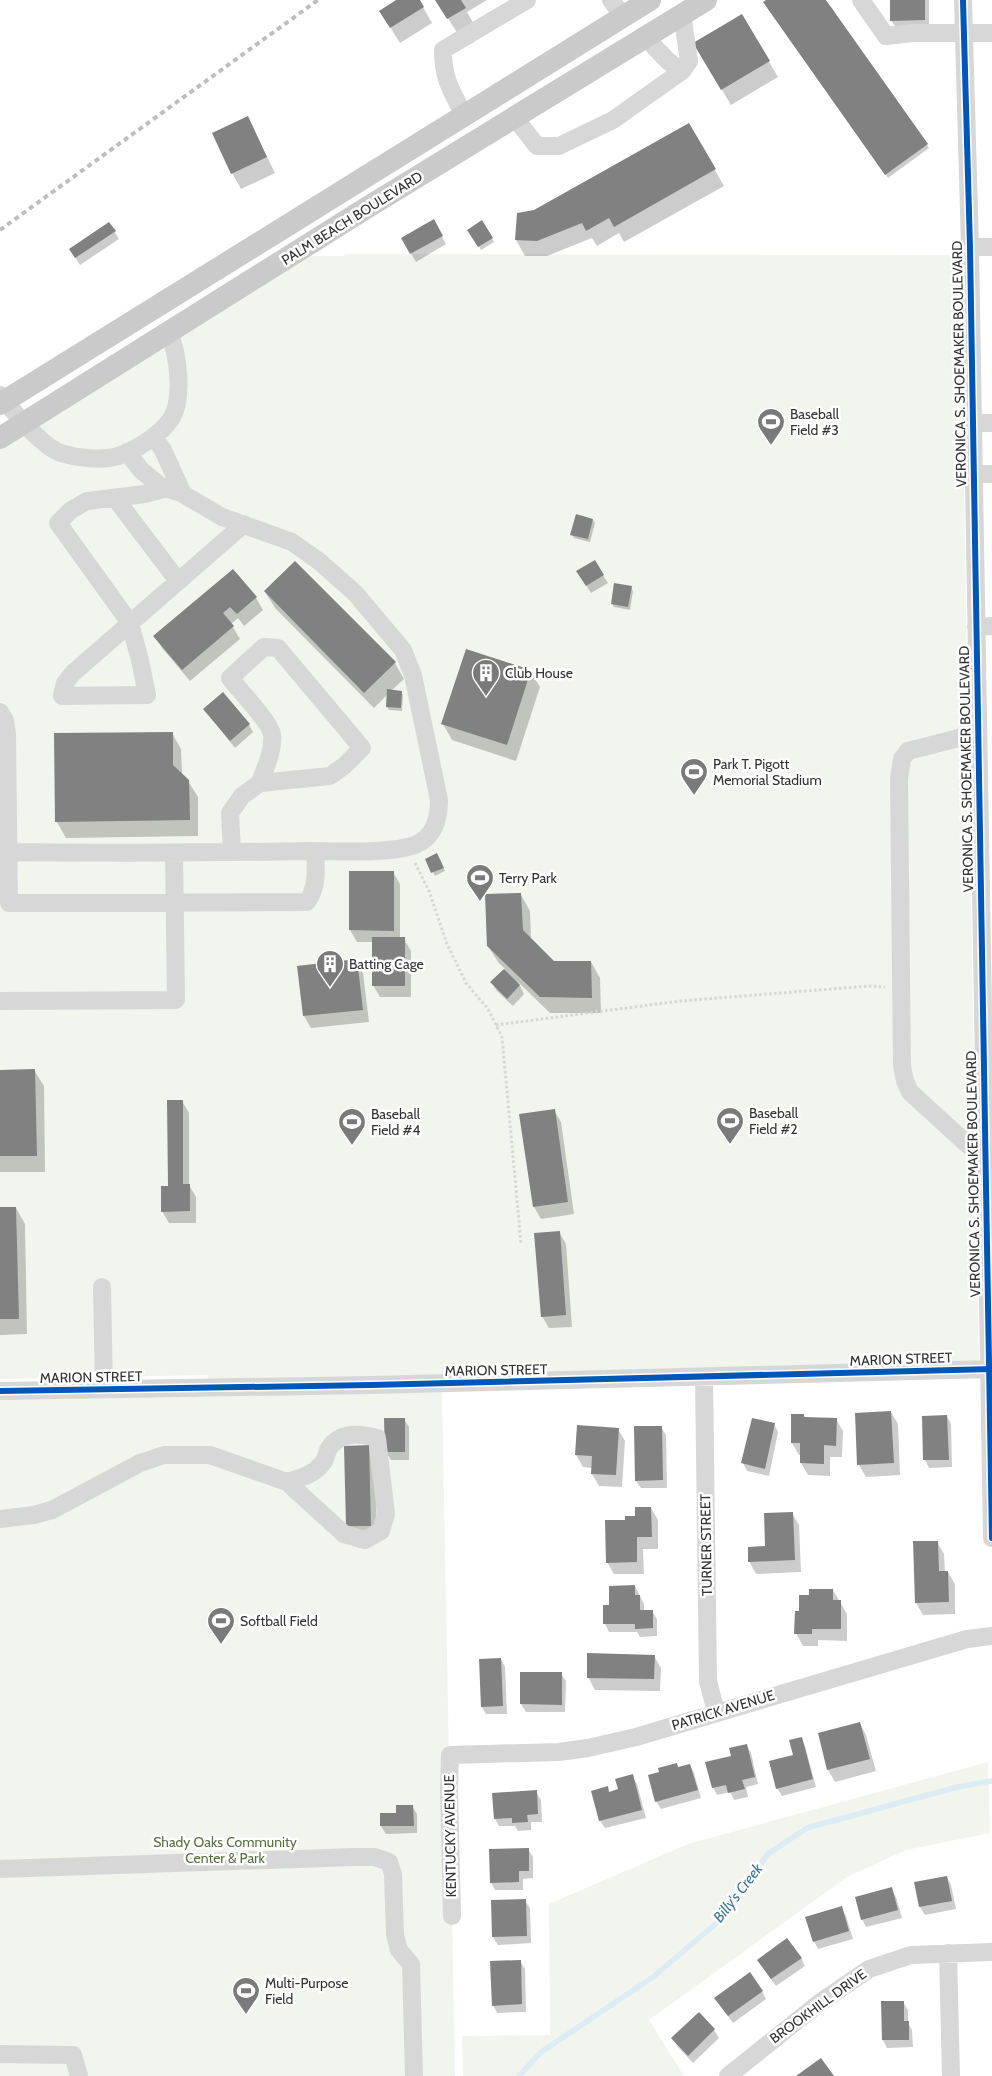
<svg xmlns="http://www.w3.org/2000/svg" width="992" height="2076" font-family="Cabin,sans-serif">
  <rect width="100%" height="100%" fill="#fff"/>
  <path fill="#f1f5ed" d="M346 254 960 255 979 1367 208 1385V1375L0 1379V442L295 256H343Z
    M442 1391 455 2076H0V1398Z
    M988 1762 990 1833 906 1850 847 1877 649 2020 684 2076H463L462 2036 550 2035 549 1904 688 1844Z"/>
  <path fill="#0003" d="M399 0H419L432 23 400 43 390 27Z
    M436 0H487L467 12 474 24 458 34Z
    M768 0H824L929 148 888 178 766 6Z
    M891 0H929V28H896L891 20Z
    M742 16 778 77 731 105 695 44Z
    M248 118 275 173 241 189 232 173Z
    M689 125 724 186 624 242 619 233 597 246 592 238 547 256H525L516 240 535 211Z
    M433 221 446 244 416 262 402 238Z
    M482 222 494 242 481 250 469 230Z
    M114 231 119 239 80 265 75 257Z
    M593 520 595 523 590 542 574 538 572 535Z
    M594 561 608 583 591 593 582 579Z
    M233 571 256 598 263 610 244 626 238 618 231 624 240 639 190 681 162 648 155 636Z
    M631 587 633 591 630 610 614 607 612 604Z
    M265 592 395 663 404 679 391 691 401 692 403 695 402 711 389 710 387 707 388 694 374 708 275 608Z
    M530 671 540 687 516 761 452 740 443 724Z
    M204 709 249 725 253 732 235 748Z
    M172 733 181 749 182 774 188 781 198 797V836L66 838 57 822Z
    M437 855 445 871 435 876 426 859Z
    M393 872 400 884V939H404L411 951V997H380L373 985V942H357L350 930Z
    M521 895 530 911 531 940 554 962H591L600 978 601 1013H550L518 982 524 994 513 1006 496 990 492 982 505 969 498 962 488 946Z
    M356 961 363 973 369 1022 311 1028 304 1016 299 967Z
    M34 1070 44 1086 45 1172H0V1071Z
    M182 1101 189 1113V1185L196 1197V1223H169L162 1211 169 1187Z
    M554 1110 561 1122 574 1214 541 1219 534 1207Z
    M0 1208H16L25 1224 27 1334 0 1335Z
    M559 1232 566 1244 572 1327 549 1328 542 1316Z
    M891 1412 898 1424 900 1475 866 1477 859 1465Z
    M793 1415H804L806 1419H836L843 1431 842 1457H830V1476L808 1475 801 1463V1455H799L792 1443Z
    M947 1416 951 1424 952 1467 929 1468 925 1460Z
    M404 1419 409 1427V1460H391L386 1452Z
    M774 1424 778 1432 769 1476 747 1471 743 1463Z
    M578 1427 618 1429 625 1441 622 1487 599 1486 592 1474V1468L583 1467 576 1455Z
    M661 1427 666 1435 667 1488H641L636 1481Z
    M368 1446 375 1458 377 1537 347 1526Z
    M651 1508 658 1520V1549H643L644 1574H614L607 1562 626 1521Z
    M792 1513 799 1525 801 1572 756 1574 749 1561 766 1548Z
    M914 1542H937L944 1554 945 1572H948L955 1584V1614L923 1615 916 1603Z
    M635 1586 644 1604V1611H652L657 1619V1636L640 1637 637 1632H609L605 1624 611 1606Z
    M833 1590 847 1614V1641L818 1640V1646H803L796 1633 800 1612 810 1596Z
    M654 1656 661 1668 660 1691 595 1690 588 1677Z
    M501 1659 505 1667 507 1714H486L482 1707Z
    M561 1674 566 1681 565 1712H526L521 1704Z
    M860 1723 866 1735 876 1771 835 1782 828 1770Z
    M801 1738 805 1746 816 1787 782 1796 777 1788 794 1756Z
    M746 1745 751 1753 758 1784 746 1787 748 1797 734 1800 730 1792 717 1795 713 1787 732 1757Z
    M690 1765 694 1773 701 1798 661 1809 656 1801 679 1768Z
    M632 1776 637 1784 646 1818 605 1828 600 1821 593 1792 607 1788 610 1793 619 1790Z
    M536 1792 541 1800 542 1822H531V1830L518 1831 515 1826H499L495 1819Z
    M412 1806 417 1814V1833L386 1834 381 1826Z
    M528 1849 533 1857V1878L523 1879V1890H495L491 1882Z
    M947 1877 951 1885 956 1909 925 1915 920 1907 916 1883Z
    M891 1889 896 1897 902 1918 866 1927 862 1919Z
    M525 1901 530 1908 531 1943 498 1945 493 1937Z
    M841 1908 846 1916 853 1939 818 1949 814 1941Z
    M801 1958 805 1966 776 1986 763 1968Z
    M520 1961 525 1969 526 2012 497 2013 493 2005Z
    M762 1991 766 1999 733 2023 721 2006Z
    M903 2002 908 2010V2023L912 2030 913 2047 887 2048 883 2040Z
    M699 2013 714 2030 719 2038 693 2063 677 2046 673 2038Z"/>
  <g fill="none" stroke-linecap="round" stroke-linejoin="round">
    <path stroke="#ddebf3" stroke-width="5.5" d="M519 2076 541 2052 653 1977 719 1921 768 1854 807 1828 957 1787 992 1781"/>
  </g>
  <path fill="#818181" d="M396 0H420L424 7 390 28 379 11Z
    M435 0H461L466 8 447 19Z
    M766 0H826L928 144 885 175 763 2Z
    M890 0H925V20L890 21Z
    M742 14 770 61 721 90 693 43Z
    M248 116 267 157 231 174 212 133Z
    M689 123 716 169 614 227 609 218 586 231 582 223 537 241 515 240 517 213 534 210Z
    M434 219 443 236 410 254 401 238Z
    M482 220 493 238 478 247 467 230Z
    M109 222 116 231 75 258 69 249Z
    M576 514 593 519 588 539 570 535Z
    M595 560 604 575 586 586 576 571Z
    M295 561 396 662 364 693 264 591Z
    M233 569 257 597 237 614 230 607 223 613 234 626 182 670 153 636Z
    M614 583 632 586 628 607 611 604Z
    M466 649 531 670 507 745 441 724Z
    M387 689 402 691 401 708 386 707Z
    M223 692 250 724 230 741 203 709Z
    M173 732V765L189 780 190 820 55 822 54 733Z
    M437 853 444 868 431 873 425 859Z
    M349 871H394V931L349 930Z
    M521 893 523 930 554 961H591L592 998 540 997 487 946 485 894Z
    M372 937H405V986H372Z
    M357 959 363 1010 303 1016 297 966Z
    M504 969 520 985 507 999 490 982Z
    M35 1069 37 1156H0V1070Z
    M167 1100H183V1184H190V1211L161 1212V1186H168Z
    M555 1109 568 1202 533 1207 519 1114Z
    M0 1207H16L19 1319H0Z
    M560 1231 566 1315 541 1317 534 1233Z
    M891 1411 894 1463 857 1465 855 1413Z
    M791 1414H804V1417L837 1418 836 1446 824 1445V1464L800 1463V1443H791Z
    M947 1415 949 1460H923L922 1416Z
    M384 1418H405V1452H385Z
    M752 1418 775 1423 765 1469 741 1463Z
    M577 1425 619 1428 616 1475 591 1474 592 1456 575 1455Z
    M634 1426H662L663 1480 635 1481Z
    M369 1445 371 1526H346L344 1446Z
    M635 1507H651L652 1537H637V1562L606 1563 605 1520H625V1516H635Z
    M793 1512 795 1560 748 1562V1547L765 1546 764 1513Z
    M913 1541H938L939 1571H948L949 1602 915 1603Z
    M635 1585V1595H640V1610H653V1628L635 1629V1624H603V1605H609V1586Z
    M809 1589H833V1600H841V1629H812V1634H794L795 1611H799V1595H809Z
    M587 1653 655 1655 654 1679 587 1678Z
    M501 1658 503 1706 481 1707 479 1659Z
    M520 1672H562V1705L520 1704Z
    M860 1722 870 1759 827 1770 818 1733Z
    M802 1737 813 1779 776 1789 769 1761 793 1755 789 1740Z
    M747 1744 755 1777 742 1780 745 1789 728 1793 726 1785 712 1788 705 1762 731 1756 729 1748Z
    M677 1763 678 1767 690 1764 698 1790 655 1802 648 1775 659 1772 658 1768Z
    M633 1774 642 1810 599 1821 591 1791 608 1786 609 1792 618 1789 615 1779Z
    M537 1790 538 1814 527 1815 528 1822 512 1823V1818L494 1819 492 1793Z
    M396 1805H413L414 1826H380V1813H396Z
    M529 1848V1871H519V1882L490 1883 489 1849Z
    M947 1876 952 1901 919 1907 914 1882Z
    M892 1887 898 1910 861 1920 855 1897Z
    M526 1899 527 1936 492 1937 491 1900Z
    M842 1906 849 1931 813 1942 805 1917Z
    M787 1938 802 1958 771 1979 757 1960Z
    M521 1960 522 2004 492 2006 490 1961Z
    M750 1972 763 1991 728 2016 714 1998Z
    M881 2001H904V2021H909V2040H882Z
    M699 2012 715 2029 688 2056 671 2038Z
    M821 2058 834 2076H796Z"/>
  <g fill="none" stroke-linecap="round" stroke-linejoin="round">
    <path stroke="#d6d6d6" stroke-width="3" stroke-dasharray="2.5 2.5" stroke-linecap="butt" d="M415 863 429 891 447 944 466 983 488 1009 502 1037 521 1243
      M496 1025 680 1001 869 986 885 987"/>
    <path stroke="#d7d7d7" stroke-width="18" d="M611 0 623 16
      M861 0 886 36 913 33H992
      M963 0 970 247 992 1538
      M645 37 668 61 682 71
      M464 115C451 90 443 79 443 50L527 0
      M515 118 537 146H559L613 120 682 71 689 61 682 14
      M970 247H992
      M0 395C14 412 41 446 61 453 77 458 101 461 118 456 135 451 161 434 171 419 184 399 178 353 169 333
      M973 423H992
      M154 437 163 450 183 494
      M973 474H992
      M167 488 145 494 87 501 71 510 58 523 130 623 140 660 147 695 62 696 65 683 73 673 244 524
      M115 498 178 581
      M976 627 992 626
      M0 712 5 720 7 734 9 903 307 902C318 886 316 870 315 851
      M978 733 908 751 902 759 899 779 902 1066 905 1081 910 1092 968 1145 986 1158
      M0 852C104 853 207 853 311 851 337 851 395 854 417 844 435 836 439 817 439 800L413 675 403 650 355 593 320 562 292 542 222 517 183 494 159 485 141 470 127 452
      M232 852 230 813 242 796 260 783 330 776 344 766 362 748 278 648 264 647 230 678C239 690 270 722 272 734 274 750 265 768 260 783
      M0 1001 176 1000 174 853
      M102 1287 104 1389
      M704 1377 708 1681 716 1712
      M0 1391 371 1385 992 1369
      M0 1519 34 1515 52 1510 140 1463 164 1455H210L287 1482 344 1534 365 1540 381 1531 386 1514 377 1438C359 1433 339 1431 328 1450 326 1455 326 1460 322 1464 313 1475 300 1478 287 1482
      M0 1869 355 1857H375L389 1862 393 1874 395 1935 399 1950 411 1964 414 2076
      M452 1916 449 1789 450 1755 559 1752 588 1748 636 1737 967 1639 992 1636
      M948 1953 951 2076
      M0 2054 73 2055 79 2076
      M728 2076 818 2004 869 1969 911 1955 992 1952"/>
    <path stroke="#cacaca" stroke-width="22" d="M0 404 650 0
      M0 438 368 207 706 0"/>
    <path stroke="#bebebe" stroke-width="4" stroke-dasharray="5 4" stroke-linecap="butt" d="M0 230 318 0"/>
    <defs>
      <path id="cycleway" d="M963 0 970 247 992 1538
        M0 1391 371 1385 992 1369"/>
    </defs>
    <use href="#cycleway" stroke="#fff" stroke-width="9"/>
    <use href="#cycleway" stroke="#0057b8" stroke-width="6"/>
  </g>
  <defs>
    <symbol id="stadium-pin" viewBox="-11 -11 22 30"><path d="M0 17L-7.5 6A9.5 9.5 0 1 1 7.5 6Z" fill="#7a7a7a" stroke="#fff"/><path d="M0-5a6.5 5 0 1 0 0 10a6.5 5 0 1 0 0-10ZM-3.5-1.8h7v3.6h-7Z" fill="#fff"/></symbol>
    <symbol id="building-pin" viewBox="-11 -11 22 30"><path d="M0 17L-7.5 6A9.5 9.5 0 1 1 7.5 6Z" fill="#7a7a7a" stroke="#fff"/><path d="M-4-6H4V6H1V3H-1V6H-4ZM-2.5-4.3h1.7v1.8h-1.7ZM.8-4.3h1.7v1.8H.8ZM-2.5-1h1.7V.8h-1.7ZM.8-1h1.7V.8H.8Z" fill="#fff"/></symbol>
  </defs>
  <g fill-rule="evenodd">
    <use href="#stadium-pin" x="755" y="406" width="32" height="43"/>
    <use href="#building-pin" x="470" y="657" width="32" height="43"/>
    <use href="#stadium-pin" x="678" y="756" width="32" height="43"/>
    <use href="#stadium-pin" x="464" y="862" width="32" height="43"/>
    <use href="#building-pin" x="314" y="948" width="32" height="43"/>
    <use href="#stadium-pin" x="714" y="1105" width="32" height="43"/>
    <use href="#stadium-pin" x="336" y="1106" width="32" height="43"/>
    <use href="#stadium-pin" x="205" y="1605" width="32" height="43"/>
    <use href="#stadium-pin" x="230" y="1975" width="32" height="43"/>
  </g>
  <g text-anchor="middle" stroke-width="5" stroke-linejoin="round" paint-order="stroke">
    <g font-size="14" fill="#333" stroke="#fff">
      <text transform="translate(352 218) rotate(-32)" y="5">PALM BEACH BOULEVARD</text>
      <text transform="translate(959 364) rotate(-91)" y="5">VERONICA S. SHOEMAKER BOULEVARD</text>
      <text transform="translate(966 769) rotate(-91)" y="5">VERONICA S. SHOEMAKER BOULEVARD</text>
      <text transform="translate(973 1174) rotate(-91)" y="5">VERONICA S. SHOEMAKER BOULEVARD</text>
      <text transform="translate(901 1359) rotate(-2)" y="5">MARION STREET</text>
      <text transform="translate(496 1370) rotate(-1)" y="5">MARION STREET</text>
      <text transform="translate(91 1377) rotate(-1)" y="5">MARION STREET</text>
      <text transform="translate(706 1545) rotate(-91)" y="5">TURNER STREET</text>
      <text transform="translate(723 1710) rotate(-17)" y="5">PATRICK AVENUE</text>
      <text transform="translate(450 1836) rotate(-91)" y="5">KENTUCKY AVENUE</text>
      <text transform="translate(818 2006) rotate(-36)" y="5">BROOKHILL DRIVE</text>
    </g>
    <g font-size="14" fill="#333" stroke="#fff" text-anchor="start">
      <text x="790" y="419">Baseball<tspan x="790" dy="16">Field #3</tspan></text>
      <text x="505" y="678">Club House</text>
      <text x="713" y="769">Park T. Pigott<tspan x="713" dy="16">Memorial Stadium</tspan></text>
      <text x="499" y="883">Terry Park</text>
      <text x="349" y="969">Batting Cage</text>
      <text x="749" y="1118">Baseball<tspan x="749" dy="16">Field #2</tspan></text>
      <text x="371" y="1119">Baseball<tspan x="371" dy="16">Field #4</tspan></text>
      <text x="240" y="1626">Softball Field</text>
      <text x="265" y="1988">Multi-Purpose<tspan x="265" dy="16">Field</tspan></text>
    </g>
    <g font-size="14" fill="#56703f" stroke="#fff">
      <text x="225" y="1847">Shady Oaks Community<tspan x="225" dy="16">Center &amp; Park</tspan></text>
    </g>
    <g font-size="15" font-style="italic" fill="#3f7597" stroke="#fff">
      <text transform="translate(738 1893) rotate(-52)" y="5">Billy's Creek</text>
    </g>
  </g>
</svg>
